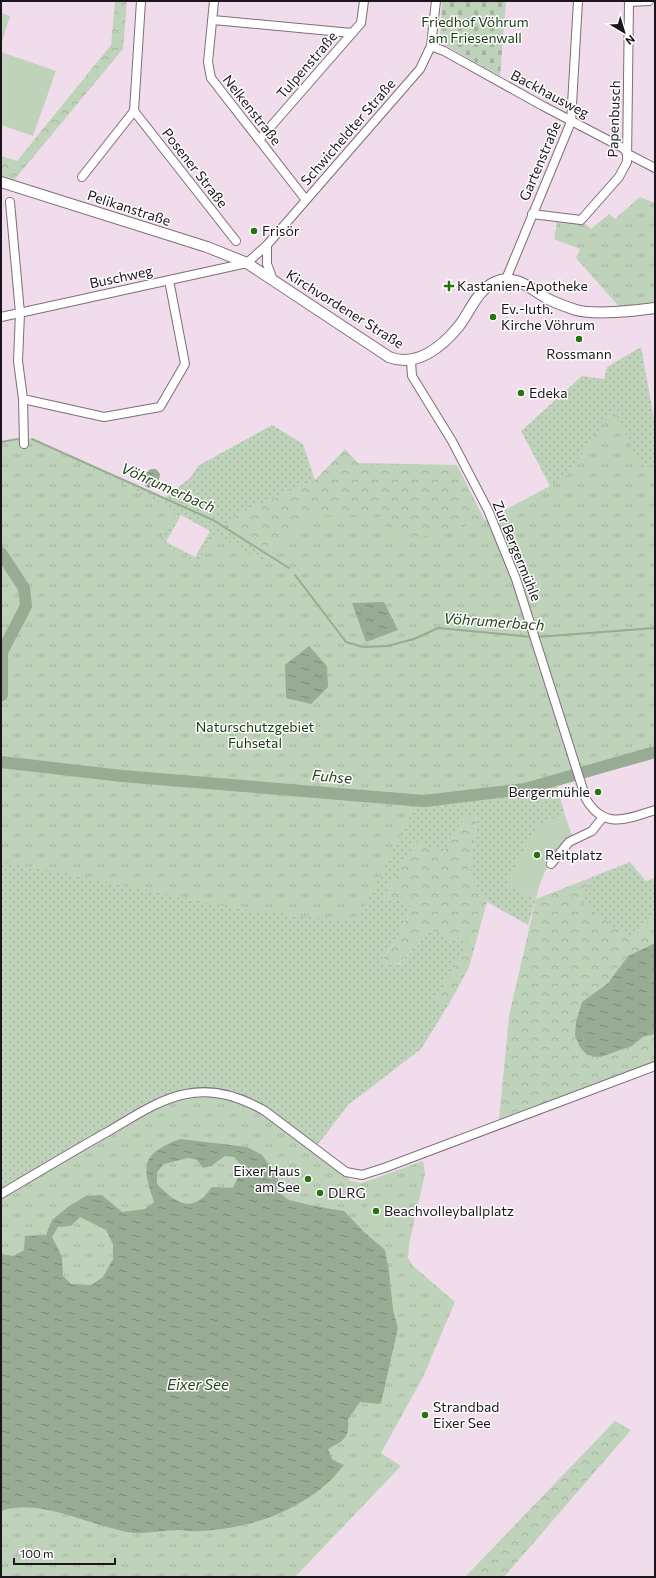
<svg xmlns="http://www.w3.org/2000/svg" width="656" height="1578" font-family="Commissioner,sans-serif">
  <defs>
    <pattern id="grass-dots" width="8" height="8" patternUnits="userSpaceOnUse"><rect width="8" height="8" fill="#bed3b9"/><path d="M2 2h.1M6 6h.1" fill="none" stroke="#a3b49e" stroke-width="1.8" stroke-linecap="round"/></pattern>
    <pattern id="forest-crowns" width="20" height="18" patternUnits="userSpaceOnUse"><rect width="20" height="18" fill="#bed3b9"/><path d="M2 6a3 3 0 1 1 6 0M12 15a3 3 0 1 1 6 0" fill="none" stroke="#a3b49e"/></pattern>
    <pattern id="cemetery-stones" width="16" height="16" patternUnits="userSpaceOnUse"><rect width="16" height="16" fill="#bed3b9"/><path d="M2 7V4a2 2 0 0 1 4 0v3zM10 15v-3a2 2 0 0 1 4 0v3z" fill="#a3b49e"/></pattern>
    <pattern id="park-tufts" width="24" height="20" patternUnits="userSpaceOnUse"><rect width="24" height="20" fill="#bed3b9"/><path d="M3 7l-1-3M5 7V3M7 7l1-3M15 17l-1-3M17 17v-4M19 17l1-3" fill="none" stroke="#a3b49e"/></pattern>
    <pattern id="water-ripples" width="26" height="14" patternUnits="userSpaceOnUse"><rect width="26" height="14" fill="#97ac92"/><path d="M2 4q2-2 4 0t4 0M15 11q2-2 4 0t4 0" fill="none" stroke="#7a8b76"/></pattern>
  </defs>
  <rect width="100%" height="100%" fill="#f1dcec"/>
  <path fill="url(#grass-dots)" fill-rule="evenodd" d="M641 347 655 424V749L598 766 573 645 556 497 521 431 582 376 604 379 607 367Z
    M272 425 303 444 315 480 236 515 526 637 568 775 525 787 424 799 174 776 424 803 525 792 556 784 565 815 539 824 506 885 536 899 528 925 487 902 469 874 477 817H465L443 853 382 897 412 903 398 938 380 961 398 965 433 929 447 939 470 937 436 1001 449 1004 421 1049 348 1105 313 1151 235 1101 200 1097 179 1100 168 1103 140 1117 1 1199V442L32 439 165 498 190 478 198 466ZM181 515 210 531 195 557 166 542Z
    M630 862 646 881 655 878V915L630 939 578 900 595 876Z"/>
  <path fill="url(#forest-crowns)" d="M115 1H127L123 49 14 180 1 175V156L17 161 111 45Z
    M345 449 358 463 457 465 487 525 573 646 597 766 568 775 526 637 289 568 222 528 236 515 315 480Z
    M465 816 477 817 469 874 487 902 469 967 449 1004 435 1001 469 938 447 939 433 929 397 965 380 962 398 938 412 903 382 898 417 840 443 853Z
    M595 876 579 900 630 939 655 915V943L628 956 608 983 582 1002 632 1046 643 1037 655 1034V1071L498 1130 509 1016 536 899Z
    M615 1421 631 1430 504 1577H465Z"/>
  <path fill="url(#cemetery-stones)" d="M442 1H506L500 76 445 45 440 37Z"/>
  <path fill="url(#park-tufts)" d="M640 197 655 203V308L623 311 576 258 580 249 554 239 558 217 581 220 591 229 609 214 615 219Z
    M614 409 642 468 655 465V744L527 783 422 794 357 921 256 912 1 861V442L32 439 178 512 159 542 197 562 215 533 263 562 311 516 384 514 403 542 486 520 565 478Z
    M200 1097 222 1099 246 1105 346 1175 350 1181 362 1183 423 1161 425 1174 409 1244 408 1258 413 1266 455 1302 423 1377 381 1453 401 1466 295 1577H1V1199L140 1117 168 1103Z"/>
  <path fill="#bed3b9" d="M1 13 10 16 1 45Z
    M1 52 56 71 33 136 1 125Z
    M565 815 572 835C553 854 541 873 536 899L506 885 524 848 539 824Z
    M371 1200 388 1211 381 1223 363 1212Z"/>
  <path fill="url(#water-ripples)" fill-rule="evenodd" d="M151 469H156L160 474C160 481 155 484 149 488L144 485C143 478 145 473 151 469Z
    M384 602 398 630 366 642 352 603Z
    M309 646 327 666 328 687 311 704 286 698 285 665Z
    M655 943V1034L643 1037 632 1046 600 1057 587 1055 580 1047 575 1035 576 1022 582 1002 608 983 628 956Z
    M180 1139 247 1147 262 1155 267 1162 278 1178 279 1190 282 1195 289 1200 314 1206 344 1211 364 1232 385 1250 389 1271 393 1310 398 1328 381 1403 379 1404 360 1402 348 1419C350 1437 344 1441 328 1449L332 1459 343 1465C336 1476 328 1483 318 1491 283 1517 245 1528 202 1531 194 1532 186 1530 178 1530 161 1530 145 1535 127 1532 90 1525 37 1497 1 1511V1254L14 1256 24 1250 25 1236 46 1235 52 1220 69 1206 86 1196 102 1195 122 1212 145 1209 154 1202C142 1166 140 1154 180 1139ZM225 1156 234 1157 245 1170 238 1177 233 1188 212 1187C209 1190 205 1197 201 1199 184 1212 168 1195 157 1184V1172L164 1164 188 1158 197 1160 203 1168 211 1166ZM80 1217 106 1230 113 1244V1259L103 1277 91 1285 71 1284 63 1276 62 1257 52 1237 58 1227 71 1226Z"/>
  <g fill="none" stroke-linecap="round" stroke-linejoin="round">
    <path stroke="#97ac92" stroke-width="2" d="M32 439 213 520 289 568
      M1 442 18 439
      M295 575 346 642 363 647 388 646 414 639 438 628 533 637
      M537 637 655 628"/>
    <path stroke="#97ac92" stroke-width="12" d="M1 553 24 588 26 606 2 652V695
      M1 762 122 776 424 801 525 789 655 752"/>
    <defs>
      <path id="minor" d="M214 1 208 62 211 78 306 200
        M629 2 649 1
        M213 20 352 33
        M431 46 444 51 543 106 623 148 628 154 655 168
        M134 111 236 241
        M259 140 361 23 364 1
        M82 177 134 111 141 1
        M10 202 20 313 18 361 23 399 104 417 160 407 185 364 169 280
        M532 214 581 220 619 177 627 162 629 1
        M267 245V264L273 280
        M506 279 571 122 578 1
        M1 317 247 263 267 245 420 69 431 46 436 1
        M411 361 412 376 452 441 488 510 516 579 586 799C604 830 627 819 655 810
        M23 399 24 444
        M551 864 569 842 592 831 603 817
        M1 1194C37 1173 73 1151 109 1131 133 1117 159 1099 186 1094 214 1088 241 1097 265 1111L346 1172 362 1175 384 1168 655 1066"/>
      <path id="major" d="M1 182 207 247 247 263 389 357C416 368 442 347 459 326 470 312 477 290 495 282 515 273 531 289 548 299 556 303 567 307 576 310 595 315 635 311 655 308"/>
    </defs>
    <use href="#minor" stroke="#7f6d7b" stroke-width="10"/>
    <use href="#major" stroke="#7f6d7b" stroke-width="12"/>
    <use href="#minor" stroke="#fff" stroke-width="8"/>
    <use href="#major" stroke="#fff" stroke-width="10"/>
  </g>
  <g fill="#2a7111" stroke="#fff" stroke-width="1.5">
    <circle cx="254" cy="231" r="4"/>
    <path d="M447 280h4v4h4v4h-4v4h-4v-4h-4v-4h4z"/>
    <circle cx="493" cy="317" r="4"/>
    <circle cx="579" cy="339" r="4"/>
    <circle cx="521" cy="393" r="4"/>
    <circle cx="598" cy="792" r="4"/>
    <circle cx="537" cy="855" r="4"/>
    <circle cx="308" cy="1179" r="4"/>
    <circle cx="320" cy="1193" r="4"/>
    <circle cx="376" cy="1211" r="4"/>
    <circle cx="425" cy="1415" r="4"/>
  </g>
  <g text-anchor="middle" stroke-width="3" stroke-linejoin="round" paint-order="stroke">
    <g font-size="14" fill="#1a3812" stroke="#fff">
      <text x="475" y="27">Friedhof Vöhrum<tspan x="475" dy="16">am Friesenwall</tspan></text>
      <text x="255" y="732">Naturschutzgebiet<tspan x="255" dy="16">Fuhsetal</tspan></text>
    </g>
    <g font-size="14" fill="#1c151b" stroke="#fff">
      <text transform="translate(307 65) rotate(-49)" y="5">Tulpenstraße</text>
      <text transform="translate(550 94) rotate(28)" y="5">Backhausweg</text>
      <text transform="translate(252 110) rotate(52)" y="5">Nelkenstraße</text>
      <text transform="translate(614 119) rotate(-88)" y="5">Papenbusch</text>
      <text transform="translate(348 132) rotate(-49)" y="5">Schwicheldter Straße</text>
      <text transform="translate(540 161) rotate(-67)" y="5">Gartenstraße</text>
      <text transform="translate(195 168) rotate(52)" y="5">Posener Straße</text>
      <text transform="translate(129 208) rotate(18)" y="5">Pelikanstraße</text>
      <text transform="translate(121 277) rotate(-12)" y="5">Buschweg</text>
      <text transform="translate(345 309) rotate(32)" y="5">Kirchvordener Straße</text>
      <text transform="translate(517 551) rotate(68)" y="5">Zur Bergermühle</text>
    </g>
    <g font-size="14" fill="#1c151b" stroke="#fff" text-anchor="start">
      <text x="262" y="236">Frisör</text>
      <text x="457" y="291">Kastanien-Apotheke</text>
      <text x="501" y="314">Ev.-luth.<tspan x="501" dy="16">Kirche Vöhrum</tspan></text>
      <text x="579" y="359" text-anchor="middle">Rossmann</text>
      <text x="529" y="398">Edeka</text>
      <text x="590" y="797" text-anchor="end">Bergermühle</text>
      <text x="545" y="860">Reitplatz</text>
      <text x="300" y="1176" text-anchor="end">Eixer Haus<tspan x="300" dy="16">am See</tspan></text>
      <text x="328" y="1198">DLRG</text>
      <text x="384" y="1216">Beachvolleyballplatz</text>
      <text x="433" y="1412">Strandbad<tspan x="433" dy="16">Eixer See</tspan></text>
    </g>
    <g font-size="15" font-style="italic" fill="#24431c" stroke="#fff">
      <text transform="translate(168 488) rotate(24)" y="5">Vöhrumerbach</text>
      <text transform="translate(494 622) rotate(4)" y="5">Vöhrumerbach</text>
      <text transform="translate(332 777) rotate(5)" y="5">Fuhse</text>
      <text x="198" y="1390">Eixer See</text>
    </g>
  </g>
  <rect width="656" height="1578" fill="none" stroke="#1c151b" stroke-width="4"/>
  <g transform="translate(624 32) rotate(142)" stroke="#ffffff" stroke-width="3" paint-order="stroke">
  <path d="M0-3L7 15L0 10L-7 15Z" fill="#1c151b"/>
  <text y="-6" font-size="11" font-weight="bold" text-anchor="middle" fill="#1c151b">N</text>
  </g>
  <path d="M14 1558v6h101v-6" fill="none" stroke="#1c151b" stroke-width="2"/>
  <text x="20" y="1558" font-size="12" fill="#1c151b" stroke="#ffffff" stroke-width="3" paint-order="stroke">100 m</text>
</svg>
